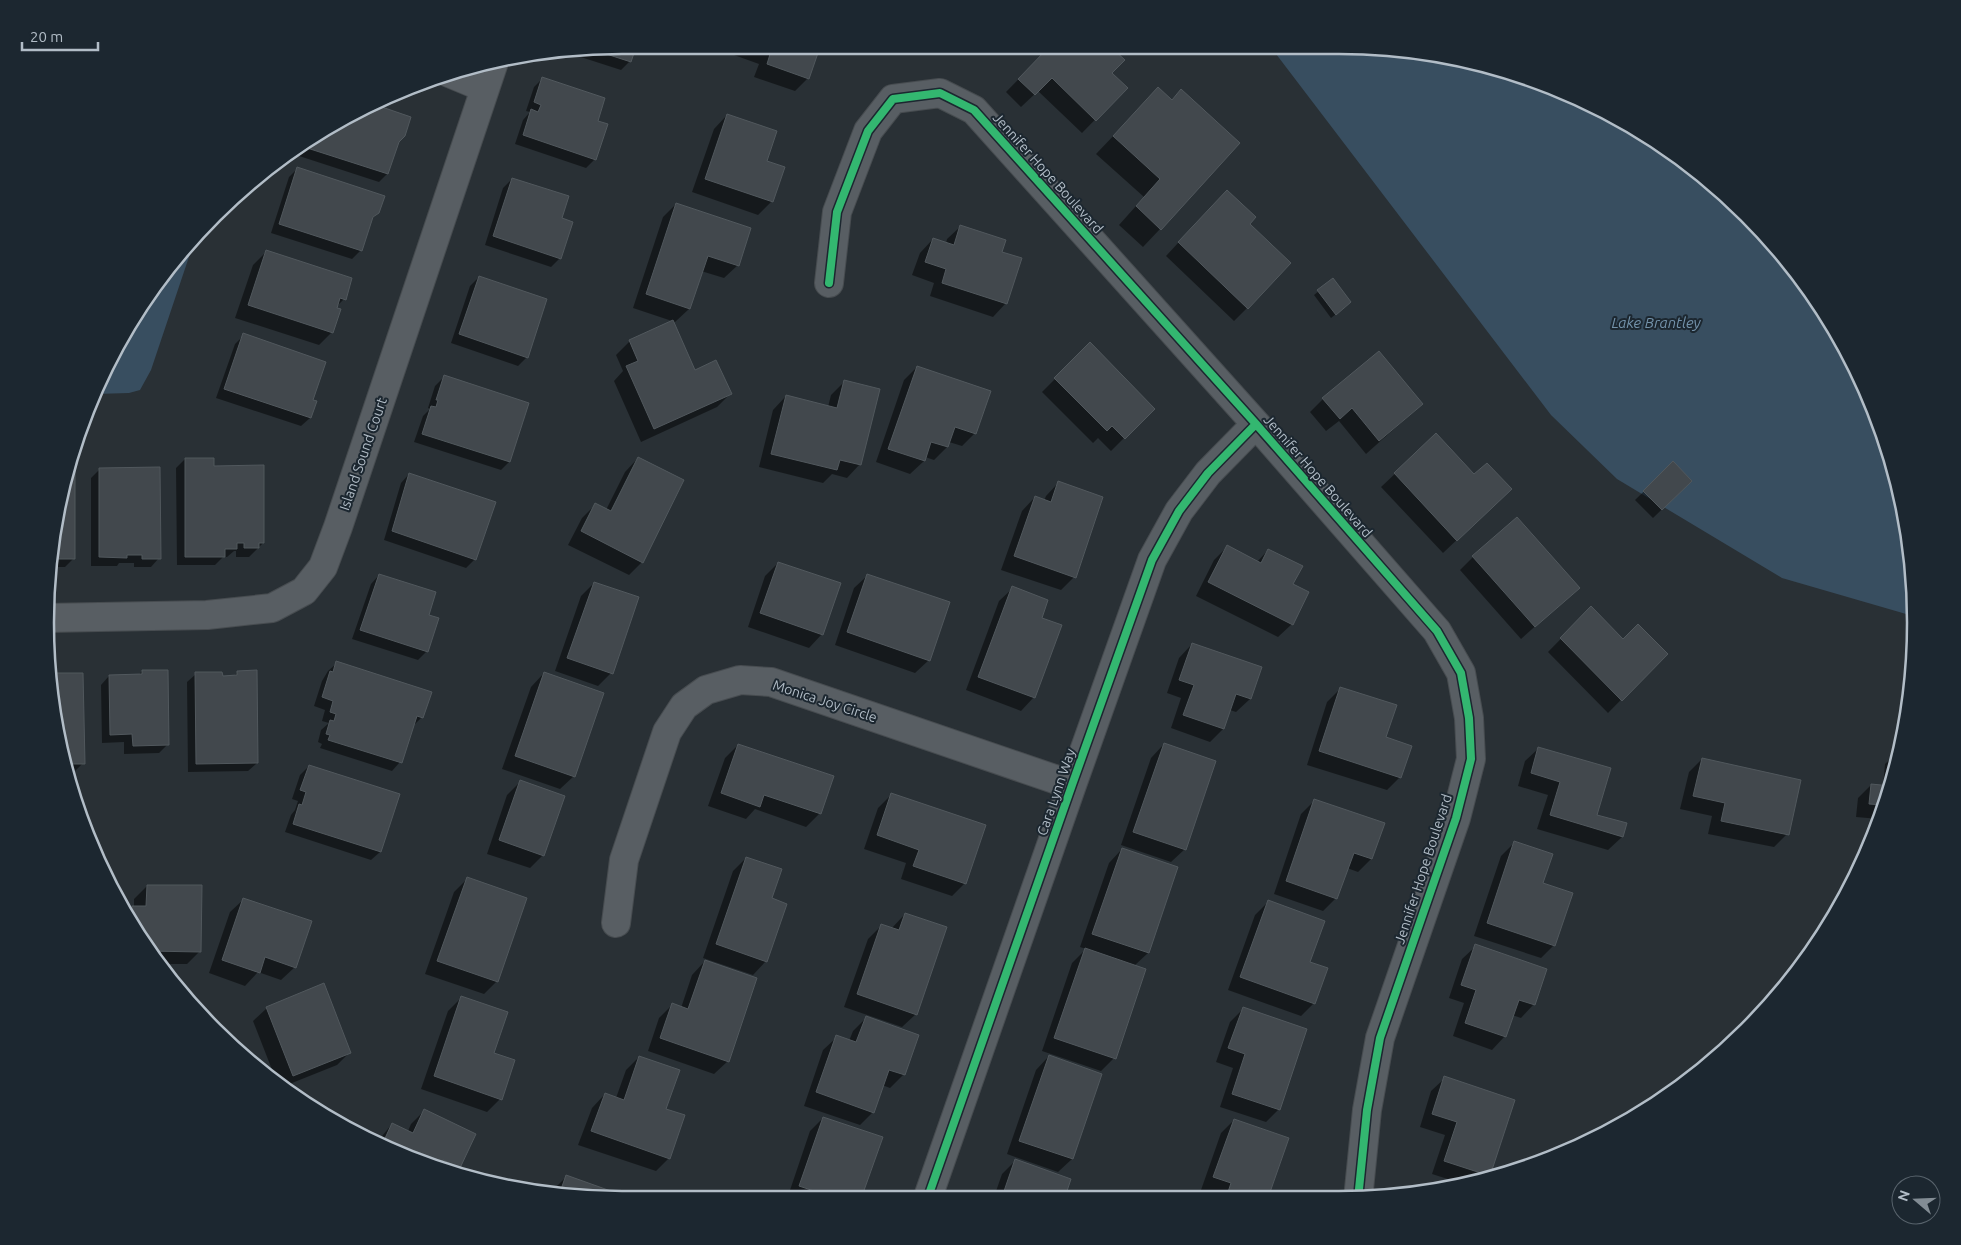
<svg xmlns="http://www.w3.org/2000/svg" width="1961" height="1245" font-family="Ubuntu,sans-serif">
  <rect width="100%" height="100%" fill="#293035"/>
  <path fill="#384e60" d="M1273 50H1414L1560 89 1690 165 1773 242 1839 334 1885 437 1911 547 1913 616 1782 578 1617 479 1551 415Z
    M197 233 151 370 140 390 129 393 95 394 122 334 165 271Z"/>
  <path fill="#0007" d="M559 50H633L630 61 621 70Z
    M736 50H818L808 78 795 91 754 77 759 64 734 55Z
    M1047 50H1113L1123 60 1110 73 1126 88 1082 133 1038 91 1021 107 1006 92Z
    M543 78 596 122 595 159 586 168 515 144 523 120 530 112 526 111 534 87Z
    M1158 89 1172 101 1160 229 1143 247 1119 225 1144 197 1096 154Z
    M375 106 398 141 387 174 379 182 296 155 301 142Z
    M727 115 765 162 783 168 771 202 758 215 692 192 714 129Z
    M298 168 378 212 371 220 361 250 352 259 271 233 289 177Z
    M512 179 560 219V258L551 267 485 245 503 188Z
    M676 204 738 265 724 278 701 271 689 309 675 322 633 308 663 217Z
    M1214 204 1248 224 1247 308 1234 321 1166 256Z
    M961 226 1001 253 1006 303 993 317 930 296 934 283 912 275 920 253 933 239 946 244 947 239Z
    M266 252 344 299 335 308 332 332 319 345 235 318 253 265Z
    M479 277 527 357 518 366 451 343 470 286Z
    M1332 280 1346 306 1331 318 1314 295Z
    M672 322 695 372 730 394 717 407 641 442 614 381 623 371 616 355 629 342Z
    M244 335 311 400 315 402 310 418 301 426 216 398 235 344Z
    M1090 344 1153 409 1111 451 1098 438 1093 443 1042 392Z
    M917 367 975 433 962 446 949 442 947 447 934 460 925 457 924 461 910 474 876 462 904 380Z
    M444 377 509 462 501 470 414 442 423 416 430 409 428 408 435 386Z
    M844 382 860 464 847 478 832 474 823 483 759 467 773 410 786 396 828 407 831 395Z
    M1323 399 1422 404 1366 454 1339 421 1326 431 1310 412Z
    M1436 435 1497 502 1443 553 1381 487Z
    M638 458 642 562 629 575 568 545 582 518 595 505 606 510 625 472Z
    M185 459 213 467 263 543 249 557H236V551H234L227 557H223L215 565H177L176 468Z
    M1673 463 1691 481 1653 518 1635 500Z
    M100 469 159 558 151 567H134V563H119L117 566H91V478Z
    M409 474 475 559 466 568 384 540 401 483Z
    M1059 482 1074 577 1061 590 1001 570 1022 511 1035 497 1044 501 1046 496Z
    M56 510 73 559 65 567H50Z
    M1227 547 1257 562 1268 550 1292 624 1278 637 1196 596 1214 560Z
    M1473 557 1578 588 1521 639 1460 570Z
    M778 563 822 634 809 648 748 627 765 576Z
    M379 575 427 616 437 619 426 652 418 660 352 639 371 584Z
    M868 575 929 660 915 673 835 645 854 588Z
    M594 583 611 673 598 686 555 671 581 596Z
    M1013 588 1040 618 1034 697 1021 711 966 690 999 601Z
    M1591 608 1623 641 1666 654 1608 713 1548 652Z
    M1192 644 1260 668 1250 699 1236 712 1230 710 1223 729 1210 742 1171 728 1181 698 1167 693 1179 658Z
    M337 663 422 717 413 726 400 762 392 771 320 748 322 744 318 742 321 730 329 723 322 721 325 710 314 706 322 681 328 671Z
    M142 671 168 744 159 753 124 754V742L102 743 101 685 109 676H138Z
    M238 672 257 763 248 771 188 772 187 682 196 674 233 677Z
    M544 673 574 776 560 789 502 769 531 687Z
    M57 674 83 763 74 772H65L52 678Z
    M1341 688 1385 738 1400 777 1387 790 1307 765 1327 702Z
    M1164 744 1185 849 1171 862 1121 845 1151 758Z
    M738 745 832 777 819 814 806 827 755 809 746 819 708 806 725 758Z
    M1539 748 1595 816 1625 824 1622 837 1608 850 1537 829 1548 795 1518 786 1525 761Z
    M1899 751 1896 772 1879 819 1856 817 1858 798 1871 785 1883 786 1885 764Z
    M1702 759 1787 834 1774 847 1708 834 1712 816 1680 809 1689 772Z
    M309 766 380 852 371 860 285 832 291 815 295 810 298 801 292 799 300 775Z
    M520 782 543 855 530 868 487 854 507 795Z
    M892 794 965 883 952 896 901 879 906 863 864 849 878 808Z
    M1315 800 1371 859 1358 872 1347 868 1336 898 1323 911 1274 894 1301 814Z
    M1515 842 1541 884 1554 945 1541 958 1474 936 1501 856Z
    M1122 849 1177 868 1148 953 1134 966 1114 1058 1101 1071 1042 1051 1072 963 1086 949 1080 947 1109 863Z
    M746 858 770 899 766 961 753 975 703 958 733 871Z
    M467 879 497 981 484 994 425 974 454 892Z
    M147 886 200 951 187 964H158L142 943 126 913 134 907V899Z
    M244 899 295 967 281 980 258 972 245 986 209 973 230 912Z
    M1268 902 1309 963 1314 1003 1301 1016 1228 990 1255 915Z
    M905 914 916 1014 902 1027 844 1007 868 939 881 926 891 929Z
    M1476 946 1534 1004 1521 1018 1512 1015 1505 1036 1492 1050 1453 1036 1464 1003 1449 998 1462 959Z
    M705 961 728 1061 714 1074 648 1051 659 1018 672 1005 681 1008 692 975Z
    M462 997 493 1054 500 1099 487 1112 421 1089 448 1011Z
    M267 1008 350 1052 337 1065 282 1087 278 1085 253 1021Z
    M1243 1009 1279 1109 1266 1122 1220 1107 1233 1068 1216 1062 1230 1022Z
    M866 1018 904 1074 890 1088 882 1085 873 1112 860 1125 804 1106 823 1050 837 1037 849 1041 853 1031Z
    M1049 1056 1101 1074 1072 1159 1058 1172 1007 1154 1036 1070Z
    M639 1057 669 1158 656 1171 578 1145 592 1108 605 1094 616 1098 626 1070Z
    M1445 1078 1489 1175 1482 1181 1463 1184 1432 1174 1445 1135 1420 1127 1431 1091Z
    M424 1111 459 1167 456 1171 402 1156 377 1142 392 1124 408 1131 411 1124Z
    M823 1118 881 1138 861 1196H788L810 1131Z
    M1234 1120 1287 1139 1267 1198H1219V1197L1201 1190 1221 1133Z
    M1015 1161 1069 1180 1063 1197H994L1002 1174Z
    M566 1177 620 1195H551L553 1190Z"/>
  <path fill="#42484d" stroke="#51585d" d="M594 50H635L631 62Z
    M770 50H819L809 79 767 64 771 51Z
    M1046 50H1114L1125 60 1112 73 1128 88 1096 121 1052 78 1035 95 1018 79Z
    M542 77 605 98 598 121 608 124 596 160 523 135 531 109 538 112 541 105 534 102Z
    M1158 87 1172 100 1181 89 1240 143 1161 230 1136 206 1160 179 1113 136Z
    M376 105 411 117 405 136 399 142 388 174 304 147 306 140Z
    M727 114 777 131 767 161 785 167 773 202 705 179Z
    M297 167 385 196 379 213 373 217 362 251 279 224Z
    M512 178 569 196 562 218 573 222 561 259 493 236Z
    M1227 190 1256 217 1250 224 1291 263 1248 309 1178 242Z
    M676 203 751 228 739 266 708 256 690 309 646 294Z
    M960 225 1006 240 1002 252 1022 258 1007 304 942 283 946 269 925 262 933 238 954 245Z
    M266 250 352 278 346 300 340 298 337 308 341 309 333 333 248 305Z
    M479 276 547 299 528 358 459 334Z
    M1333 278 1351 302 1336 315 1317 290Z
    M673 320 695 370 716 360 732 394 654 429 626 366 638 361 629 340Z
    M243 333 326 362 313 400 317 401 311 418 224 389Z
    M1090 342 1155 409 1125 439 1112 426 1107 431 1054 378Z
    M1379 351 1423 404 1379 441 1352 408 1340 419 1322 398Z
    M917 366 991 391 976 434 955 427 948 447 931 442 925 461 888 449Z
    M444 375 529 403 510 462 422 434 431 406 436 407 438 400H436Z
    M844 380 880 389 861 465 840 460 837 470 771 454 786 395 837 408Z
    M1436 433 1474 474 1487 463 1512 489 1457 541 1394 473Z
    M638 457 684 480 643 563 581 531 595 503 611 511Z
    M185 458H214V466L264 465V543H259V548H244V543H237V549H225V557H185Z
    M1673 461 1692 481 1662 510 1643 491Z
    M68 464H75V559H51L56 510Z
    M160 467 161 559H142V555H127V558L99 557V468Z
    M409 473 496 502 476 560 392 531Z
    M1058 481 1103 497 1076 578 1014 556 1035 496 1051 502Z
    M1517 517 1580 588 1535 627 1472 556Z
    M1227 545 1261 563 1268 549 1303 566 1293 584 1309 592 1293 625 1208 582Z
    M778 562 841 583 823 635 760 613Z
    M379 574 436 592 429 615 439 618 428 652 360 630Z
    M867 574 950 602 930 661 847 632Z
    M594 582 639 597 613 674 567 658Z
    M1012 586 1048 600 1042 618 1062 625 1035 698 978 677Z
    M1591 606 1623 639 1638 624 1668 654 1622 701 1560 638Z
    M1192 643 1262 667 1251 699 1236 694 1224 729 1183 715 1194 685 1179 680Z
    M336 661 432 692 423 718 417 716 402 763 328 740 330 735 326 734 330 720 334 721 336 714 330 712 333 701 322 697 330 671 333 672Z
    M142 670H168L169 745 133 746 132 734 110 735 109 675 142 674Z
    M257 670 258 763 196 764 195 672H222L223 676 237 675V671Z
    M544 672 604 693 575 777 515 756Z
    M56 673H83L85 764H64L52 676H56Z
    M1340 687 1397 705 1386 737 1412 746 1401 778 1319 751Z
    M1164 743 1216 761 1186 850 1133 832Z
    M738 744 834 776 821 814 764 795 760 807 721 793Z
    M1538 747 1611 768 1597 815 1627 823 1623 837 1550 815 1560 782 1531 773Z
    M1702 758 1801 780 1789 835 1721 821 1725 803 1693 796Z
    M309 765 400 794 381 852 293 824 299 804 302 805 306 792 300 790Z
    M520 780 565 796 544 856 499 840Z
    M1871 784 1891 786 1884 805 1869 804Z
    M891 793 986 825 966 884 913 866 919 850 877 835Z
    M1314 799 1385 823 1372 859 1354 853 1337 899 1286 881Z
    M1514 841 1553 854 1543 883 1573 893 1555 946 1487 923Z
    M1122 848 1178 867 1149 953 1092 934Z
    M746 857 782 869 772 898 787 904 767 962 716 944Z
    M467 877 527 898 498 982 437 961Z
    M147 885H202L201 952 148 951 131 923 132 906H146Z
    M243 898 312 921 296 968 265 957 260 973 222 960Z
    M1268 900 1325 921 1310 962 1328 968 1315 1004 1240 977Z
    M905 913 947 927 917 1015 857 994 881 924 899 930Z
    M1475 944 1547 969 1535 1005 1519 1000 1506 1037 1465 1023 1476 990 1461 985Z
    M1085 948 1146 969 1116 1059 1054 1038Z
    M705 960 757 978 729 1062 660 1038 672 1003 688 1009Z
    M324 983 351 1053 293 1076 266 1007Z
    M461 996 508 1012 494 1053 515 1060 502 1100 434 1076Z
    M1243 1007 1307 1029 1280 1110 1232 1094 1245 1054 1228 1048Z
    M866 1016 919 1035 905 1075 889 1070 874 1113 816 1092 836 1035 856 1042Z
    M1049 1055 1102 1074 1073 1159 1019 1141Z
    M639 1056 680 1070 666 1109 685 1115 670 1159 591 1131 605 1093 624 1100Z
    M1444 1076 1515 1100 1490 1176 1444 1161 1457 1122 1432 1114Z
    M424 1109 476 1134 460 1168 443 1160 440 1166 402 1156 382 1145 392 1123 413 1133Z
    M823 1117 883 1137 862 1196H815L817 1192 799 1186Z
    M1234 1119 1289 1138 1268 1198H1226L1231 1183 1213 1177Z
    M1015 1159 1071 1179 1065 1197H1002Z
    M566 1175 622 1195H559Z"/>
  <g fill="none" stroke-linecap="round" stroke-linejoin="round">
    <defs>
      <path id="minor" d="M449 73 485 88
        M829 283 837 212 868 131 893 99 940 93 974 110 1256 424 1437 631 1461 673 1469 718 1471 759 1456 818 1380 1038 1367 1110 1358 1199
        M45 618 207 615 272 608 304 591 323 567 338 527 494 62
        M616 923 624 860 667 732 684 706 706 690 740 680 771 682 1072 785
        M928 1197 1072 785 1152 560 1179 511 1208 473 1256 424"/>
    </defs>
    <use href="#minor" stroke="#474c50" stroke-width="30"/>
    <use href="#minor" stroke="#585e63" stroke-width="28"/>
    <defs>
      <path id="cycleway" d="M829 283 837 212 868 131 893 99 940 93 974 110 1256 424 1437 631 1461 673 1469 718 1471 759 1456 818 1380 1038 1367 1110 1358 1199
        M928 1197 1072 785 1152 560 1179 511 1208 473 1256 424"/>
    </defs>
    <use href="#cycleway" stroke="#1c2730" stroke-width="11"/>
    <use href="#cycleway" stroke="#33b770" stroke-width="8"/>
  </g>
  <g text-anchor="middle" stroke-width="4" stroke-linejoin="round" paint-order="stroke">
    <g font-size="14" fill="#b2bdc7" stroke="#1c2730">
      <text transform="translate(1048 173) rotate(48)" y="5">Jennifer Hope Boulevard</text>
      <text transform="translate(363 454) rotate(-71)" y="5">Island Sound Court</text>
      <text transform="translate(1318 476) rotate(49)" y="5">Jennifer Hope Boulevard</text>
      <text transform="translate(825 701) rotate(18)" y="5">Monica Joy Circle</text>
      <text transform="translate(1056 792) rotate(-71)" y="5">Cara Lynn Way</text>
      <text transform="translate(1423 869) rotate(-72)" y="5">Jennifer Hope Boulevard</text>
    </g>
    <g font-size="15" font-style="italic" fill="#7392aa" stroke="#1c2730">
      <text x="1656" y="328">Lake Brantley</text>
    </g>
  </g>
  <path d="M0 0H1961V1245H0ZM622 54H1339A568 568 0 0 1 1907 622V623A568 568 0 0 1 1339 1191H622A568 568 0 0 1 54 623V622A568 568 0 0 1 622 54Z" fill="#1c2730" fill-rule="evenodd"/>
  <path fill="none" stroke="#b2bdc7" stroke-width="2.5" d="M622 54H1339A568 568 0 0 1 1907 622V623A568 568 0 0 1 1339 1191H622A568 568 0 0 1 54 623V622A568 568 0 0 1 622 54Z"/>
  <g transform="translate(1916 1200) rotate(289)"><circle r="24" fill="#1c2730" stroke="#58636c"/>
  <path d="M0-4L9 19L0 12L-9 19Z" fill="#828c94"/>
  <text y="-8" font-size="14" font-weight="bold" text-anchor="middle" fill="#b2bdc7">N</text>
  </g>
  <path d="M22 42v8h76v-8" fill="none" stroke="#b2bdc7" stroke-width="2.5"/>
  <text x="30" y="42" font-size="15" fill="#b2bdc7" stroke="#1c2730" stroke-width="4" paint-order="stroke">20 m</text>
</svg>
